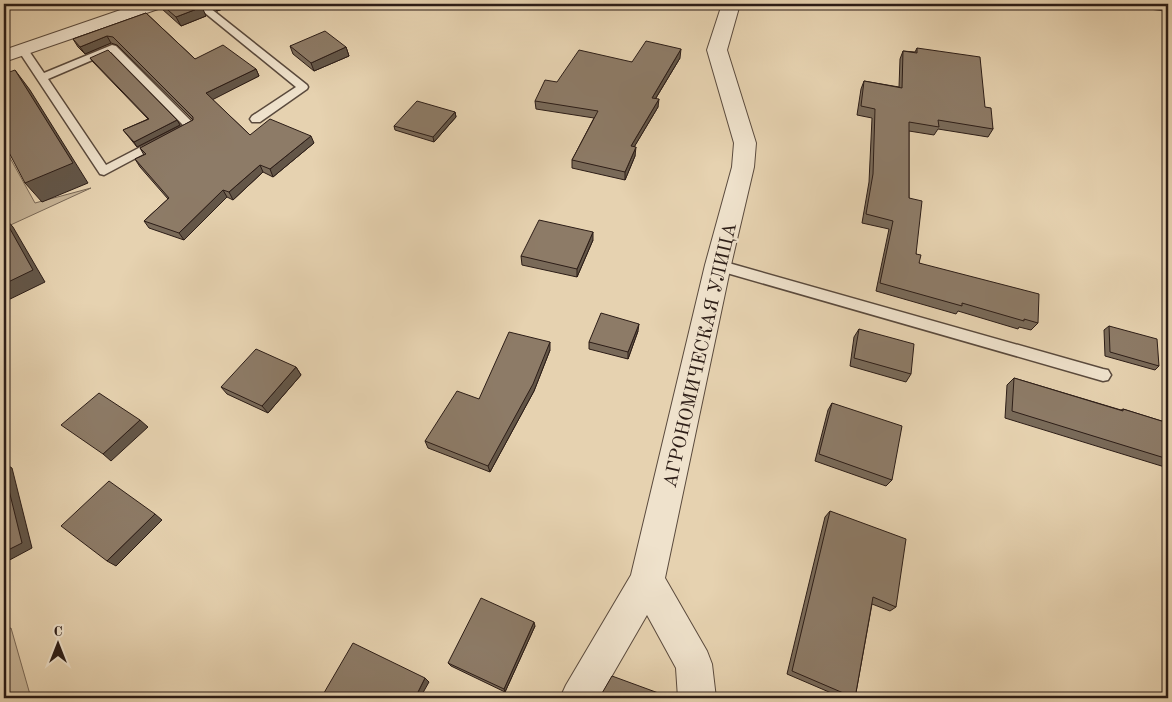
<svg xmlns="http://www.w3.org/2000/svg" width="1172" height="702" font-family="'Old Standard TT',serif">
  <rect width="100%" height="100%" fill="#e6d2b0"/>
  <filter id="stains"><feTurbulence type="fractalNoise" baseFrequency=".004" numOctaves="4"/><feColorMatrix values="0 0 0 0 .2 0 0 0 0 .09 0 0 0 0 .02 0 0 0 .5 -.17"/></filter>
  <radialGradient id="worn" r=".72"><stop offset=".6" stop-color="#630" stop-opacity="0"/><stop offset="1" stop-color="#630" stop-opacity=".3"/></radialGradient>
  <path fill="#c6b396" stroke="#796856" d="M4 147 35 203 91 188 4 228Z
    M11 628 31 698H4V630Z"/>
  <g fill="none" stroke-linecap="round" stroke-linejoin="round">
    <defs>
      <path id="lane" d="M116 4H126L134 13 129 16 126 15Z
        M194 4H205L307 85 308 87 307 89 260 122H252L250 119 252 116 296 87Z
        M112 45 116 46 196 126 104 175 100 174 18 50 19 48H27L44 73ZM111 52 183 125 106 165 48 79Z
        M718 260 1103 369 1108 370 1111 375 1108 380 1103 381 713 269 711 265 713 261Z"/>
      <path id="street" d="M138 4H164L161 8 4 62V50Z
        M722 4H740L727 50 756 143 754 167 731 265 665 578 707 651 712 664 716 698H678L676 668 647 615 599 698H560L566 685 631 575 705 265 732 167 734 143 707 50Z
        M1143 4H1168V11L1146 8Z"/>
    </defs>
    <use href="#lane" stroke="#5a4a3d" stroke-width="3"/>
    <use href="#street" stroke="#5a4a3d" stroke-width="2"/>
    <use href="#lane" fill="#efe2cc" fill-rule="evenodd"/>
    <use href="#street" fill="#efe2cc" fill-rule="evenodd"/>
  </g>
  <path fill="#796a59" stroke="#2c1d17" d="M160 4H197L206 16 181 26 162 9Z
    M208 4H237L217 11Z
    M146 13 195 59 256 69 259 76 212 99 250 135 314 143 273 177 263 172 233 200 227 197 184 240 149 228 144 221 168 199 140 167 135 159 144 155 140 148 193 120 117 45 111 43 85 54 78 47 73 39Z
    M290 46 346 47 349 56 314 71 293 54Z
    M917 48 985 107 993 129 988 137 938 129 934 135 909 131V198L916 254 919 263 1038 323 1031 330 1019 327 1018 329 958 311 956 314 876 291 889 229 862 223 869 182 872 118 857 115 861 89 864 81 899 87 900 59 903 51 915 52Z
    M90 58 177 120 180 125 137 147 123 130 148 119 93 62Z
    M680 58 656 98 658 107 634 147 635 156 625 180 572 168V160L594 118 536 109 535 101 632 62Z
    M455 112 456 117 434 142 395 130 394 126Z
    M593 240 577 277 522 265 521 256Z
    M1109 326 1159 366 1155 370 1105 356 1104 330Z
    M859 329 911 374 906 382 850 366 854 337Z
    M638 331 628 359 589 349V342Z
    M550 350 534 391 490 472 428 448 425 441 479 399Z
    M296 367 301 375 268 413 227 394 221 387Z
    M1014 378 1121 410 1123 409 1168 423V468L1005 418 1007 385Z
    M832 403 892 480 886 486 815 461 828 410Z
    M830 511 896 607 890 611 872 604 855 698H843L787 674 825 517Z
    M535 626 505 692 451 666 448 663Z"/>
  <path fill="#635648" stroke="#2c1d17" d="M214 4H237L217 11Z
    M202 7 206 16 181 26 176 17Z
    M107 36 111 43 85 54 80 47Z
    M346 47 349 56 314 71 311 63Z
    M681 49 680 58 651 106 652 98Z
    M256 69 259 76 210 101 206 93Z
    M15 70 30 90 88 183 42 202 25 183Z
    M659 99 658 107 630 154 631 146Z
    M455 112 456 117 434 142 433 137Z
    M177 120 180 125 137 147 134 142Z
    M311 136 314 143 273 177 270 169Z
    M636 147 635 156 625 180V172Z
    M260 165 263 172 233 200 229 192Z
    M223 190 227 197 184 240 179 233Z
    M4 217 13 227 45 282 4 302Z
    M593 232V240L577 277V269Z
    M639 324 638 331 628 359V352Z
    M550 342V350L534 391 490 472 488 466Z
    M296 367 301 375 268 413 262 406Z
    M140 420 148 427 111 461 103 454Z
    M4 463 12 468 32 548 4 563Z
    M155 514 162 520 116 566 107 561Z
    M534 622 535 626 505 692 504 689Z
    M425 678 429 682 420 698H415Z"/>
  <path fill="#8d7b67" stroke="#2c1d17" d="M161 4H197L202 7 176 17Z
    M146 13 195 59 223 45 256 69 206 93 250 135 270 119 311 136 270 169 260 165 229 192 223 190 179 233 144 221 169 198 135 159 146 154 140 148 193 120V117L113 37 107 36 80 47 73 39Z
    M325 31 346 47 311 63 290 46Z
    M646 41 681 49 652 98 659 99 631 146 636 147 625 172 572 160 598 111 535 101 545 80 557 82 579 50 632 62Z
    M917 48 980 57 985 107 991 108 993 129 938 120 939 127 909 122V198L922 201 916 254 921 255 919 263 1039 294 1038 323 1024 319V321L962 303V306L880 283 893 221 866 214 873 174 875 109 861 106 864 81 902 88 903 51 917 53Z
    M108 50 177 120 134 142 123 130 149 119 90 58Z
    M15 70 73 163 25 183 4 143V74Z
    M417 101 455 112 433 137 394 126Z
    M4 218 33 270 4 284Z
    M539 220 593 232 577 269 521 256Z
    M601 313 639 324 628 352 589 342Z
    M1109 326 1157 339 1159 366 1110 352Z
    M859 329 914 344 911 374 854 358Z
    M509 332 550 342 533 384 488 466 425 441 457 391 479 399Z
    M256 349 296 367 262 406 221 387Z
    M1014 378 1123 411V409L1168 423V459L1012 411Z
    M99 393 140 420 103 454 61 425Z
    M832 403 902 426 892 480 819 454Z
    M4 470 22 543 4 552Z
    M109 481 155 514 107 561 61 526Z
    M830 511 906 539 896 607 873 597 855 698 792 671Z
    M481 598 534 622 504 689 448 663Z
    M353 643 425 678 415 698H321Z
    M612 676 672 698H600L601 695Z"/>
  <g text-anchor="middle" stroke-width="4.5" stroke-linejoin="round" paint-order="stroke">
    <g font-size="19" fill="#2c1d17" stroke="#efe2cc">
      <text transform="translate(699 355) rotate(-77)" y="7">АГРОНОМИЧЕСКАЯ УЛИЦА</text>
    </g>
  </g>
  <rect width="1172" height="702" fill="none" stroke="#e6d2b0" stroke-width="20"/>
  <rect x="5" y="5" width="1162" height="692" fill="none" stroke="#2c1d17" stroke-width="2.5"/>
  <rect x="10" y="10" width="1152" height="682" fill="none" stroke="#2c1d17"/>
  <g transform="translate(58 644)" stroke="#efe2cc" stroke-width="4" paint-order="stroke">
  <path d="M0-4L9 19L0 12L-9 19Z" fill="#2c1d17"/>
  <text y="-8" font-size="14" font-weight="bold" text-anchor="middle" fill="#2c1d17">С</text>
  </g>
  <rect width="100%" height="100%" filter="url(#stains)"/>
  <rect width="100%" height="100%" fill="url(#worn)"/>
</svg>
